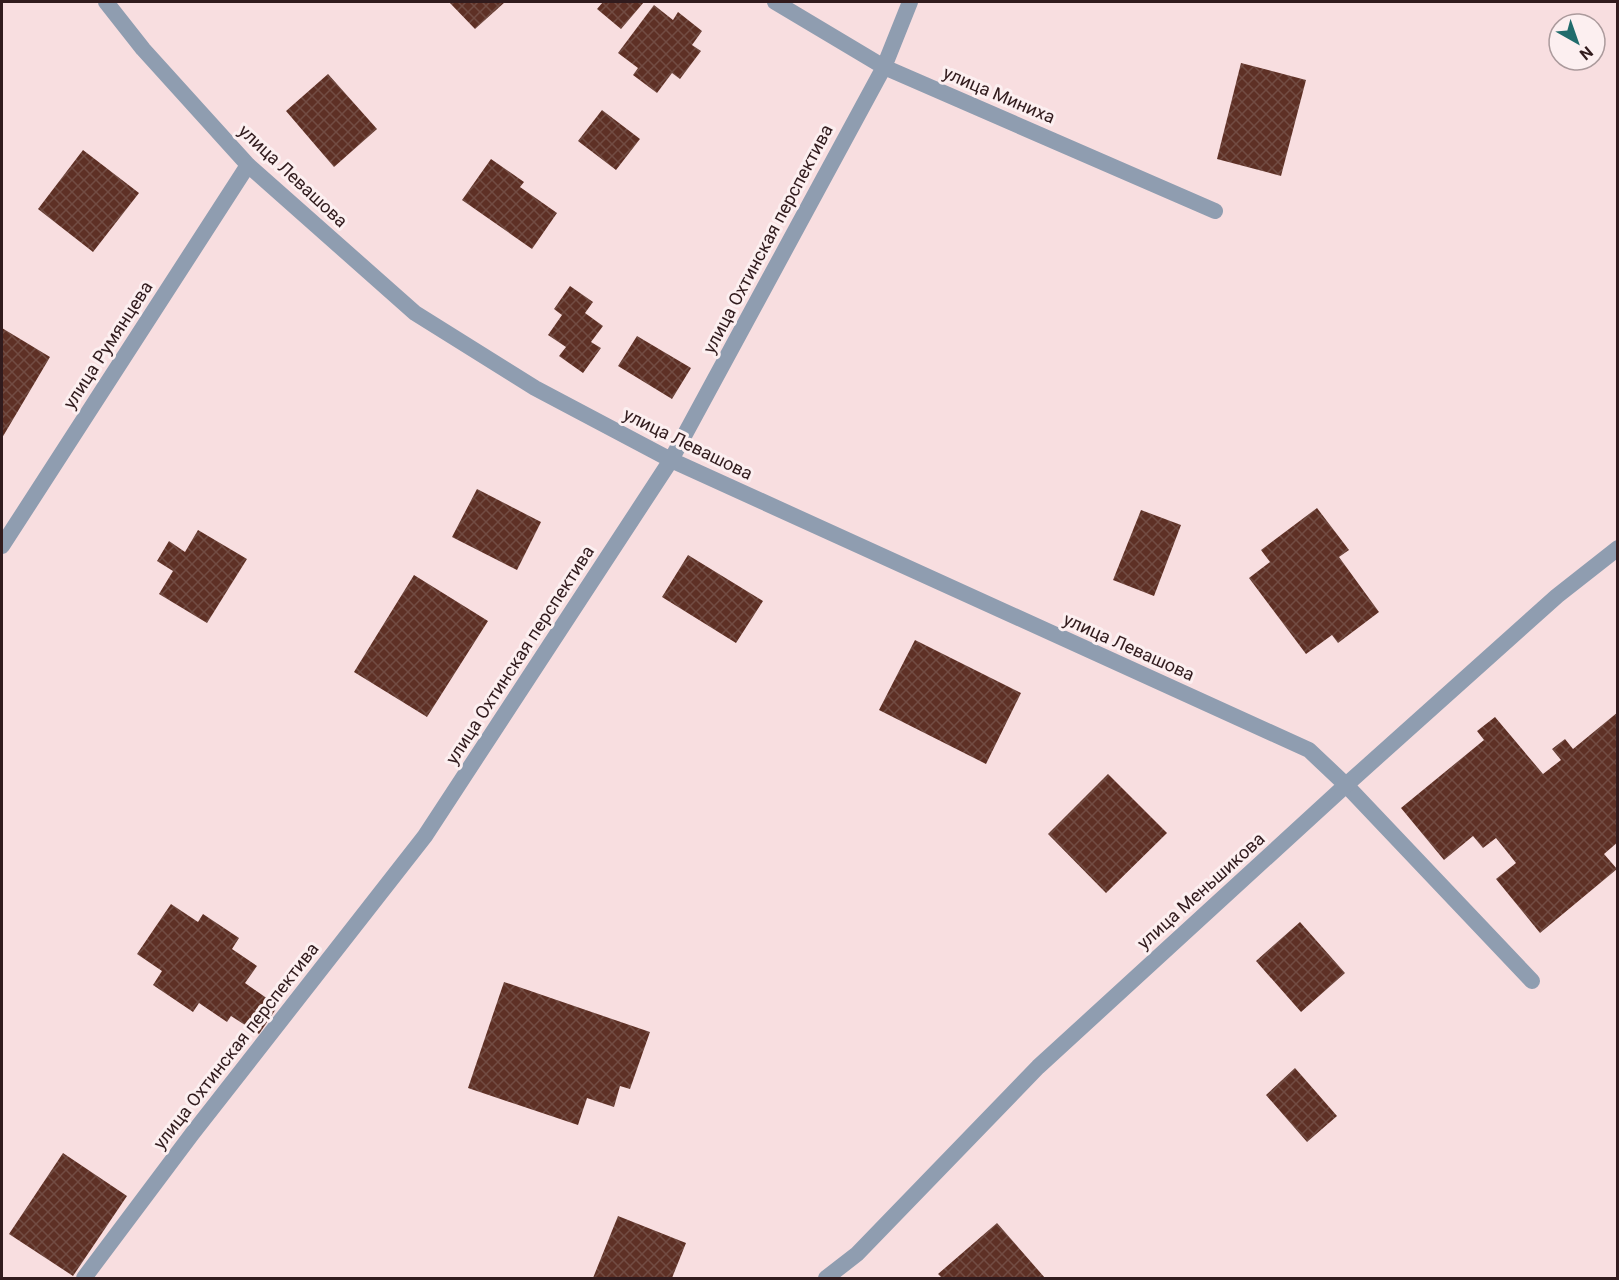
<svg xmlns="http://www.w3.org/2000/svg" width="1619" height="1280" font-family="Roboto,sans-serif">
  <defs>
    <pattern id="building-cross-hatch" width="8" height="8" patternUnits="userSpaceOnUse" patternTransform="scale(1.5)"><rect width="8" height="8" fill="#5e3025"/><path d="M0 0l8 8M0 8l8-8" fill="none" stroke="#724c43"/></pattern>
  </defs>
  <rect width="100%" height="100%" fill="#f8dee0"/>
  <path fill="url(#building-cross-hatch)" d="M449 2H505L475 29Z
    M603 2H644L621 29 597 9Z
    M654 5 673 20 678 12 702 31 692 45 701 51 680 79 672 73 657 93 633 75 638 68 618 53Z
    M1241 63 1306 80 1281 176 1217 159Z
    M328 74 377 129 334 167 286 111Z
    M602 110 640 139 616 170 578 141Z
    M83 150 139 193 93 252 38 209Z
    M491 159 524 182 520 187 557 213 532 249 462 200Z
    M570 286 593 302 585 313 603 326 591 342 601 348 583 373 559 356 566 347 548 335 562 315 554 309Z
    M2 328 50 357 2 438Z
    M637 336 691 368 672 399 618 366Z
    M477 489 541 522 517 570 452 537Z
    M1317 508 1349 550 1339 557 1379 612 1338 643 1332 635 1306 654 1249 578 1270 562 1261 550Z
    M1141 510 1181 525 1154 596 1113 580Z
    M198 530 247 559 207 623 159 594 173 571 157 561 169 541 185 552Z
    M688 555 763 601 736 643 662 597Z
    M414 575 488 621 427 717 354 672Z
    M915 640 1021 693 986 764 879 710Z
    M1618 712V842L1604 854 1617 869 1540 933 1496 879 1516 863 1496 838 1483 848 1473 836 1444 860 1401 808 1484 740 1477 731 1495 717 1543 774 1561 760 1552 749 1565 739 1573 749Z
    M1108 774 1167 833 1106 893 1048 834Z
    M171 904 198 922 203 914 239 938 232 949 257 966 245 983 278 1006 259 1034 231 1016 227 1022 199 1003 193 1012 153 985 162 971 137 954Z
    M1300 922 1345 973 1301 1012 1256 961Z
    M504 982 650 1032 630 1089 620 1086 614 1107 587 1098 578 1125 468 1088Z
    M1295 1068 1337 1116 1307 1142 1266 1095Z
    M63 1153 127 1196 73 1276 9 1234Z
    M618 1216 686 1243 672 1278H593Z
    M997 1223 1045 1278H942L938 1274Z"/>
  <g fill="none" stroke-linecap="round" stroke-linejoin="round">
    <path stroke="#8f9db0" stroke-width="16" d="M1346 785 1532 981"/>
    <path stroke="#8f9db0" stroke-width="16" d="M106 2 143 49 248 165 415 313 535 388 671 460 1309 750 1346 785
      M775 2 884 67 1215 211
      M2 546 248 165
      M84 1278 192 1134 425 836 671 460 884 67 910 2
      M826 1278 857 1254 1038 1067 1346 785 1557 596 1618 548"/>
  </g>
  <g text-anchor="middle" stroke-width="6" stroke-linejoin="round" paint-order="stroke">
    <g font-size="18" fill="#311b1d" stroke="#fceff0">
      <text transform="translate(999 95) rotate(23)" y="6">улица Миниха</text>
      <text transform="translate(293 176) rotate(43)" y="6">улица Левашова</text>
      <text transform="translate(768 239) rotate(-62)" y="6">улица Охтинская перспектива</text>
      <text transform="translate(108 345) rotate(-57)" y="6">улица Румянцева</text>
      <text transform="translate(688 444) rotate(26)" y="6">улица Левашова</text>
      <text transform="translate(1129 647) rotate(24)" y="6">улица Левашова</text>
      <text transform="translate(520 655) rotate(-57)" y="6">улица Охтинская перспектива</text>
      <text transform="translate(1201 891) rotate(-42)" y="6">улица Меньшикова</text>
      <text transform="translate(236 1046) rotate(-52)" y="6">улица Охтинская перспектива</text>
    </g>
  </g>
  <rect width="1619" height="1280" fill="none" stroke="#311b1d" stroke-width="6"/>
  <g transform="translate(1577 42) rotate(140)"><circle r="28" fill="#fceff0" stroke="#ab9a9c" stroke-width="1.5"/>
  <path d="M0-4.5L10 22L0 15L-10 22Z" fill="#206c6c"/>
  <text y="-9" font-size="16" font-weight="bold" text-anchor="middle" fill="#311b1d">N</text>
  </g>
</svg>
